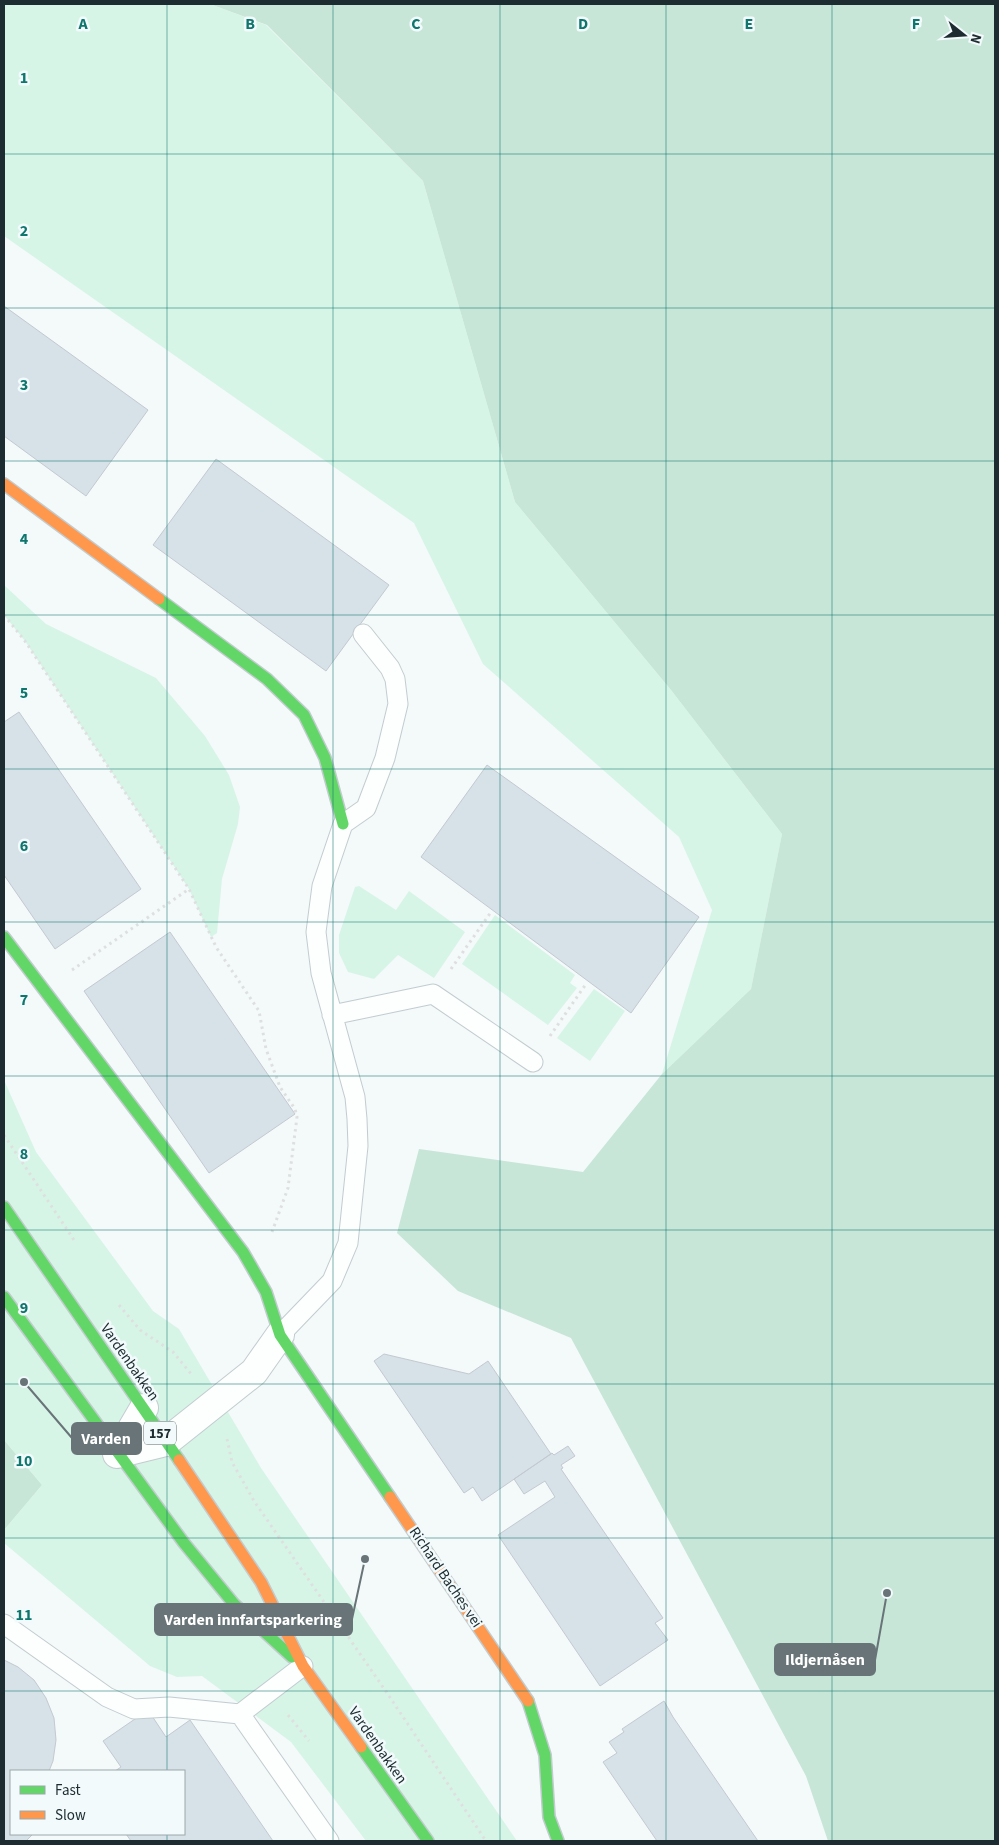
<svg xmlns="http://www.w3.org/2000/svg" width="999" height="1845" font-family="'Source Sans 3',sans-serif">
  <rect width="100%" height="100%" fill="#f4f9fa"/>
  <path fill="#d7f5e7" d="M4 4H210L266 25 423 181 515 502 671 690 782 834 751 989 662 1074 712 910 679 837 483 664 414 523 4 236Z
    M4 585 46 624 156 678 205 736 229 775 240 807 238 824 222 879 217 933 211 937 189 889 25 641 4 615Z
    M359 886 396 910 409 891 465 932 434 978 398 955 374 979 348 972 339 953V935L355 887Z
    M495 915 575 975 570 983 577 988 548 1025 462 964Z
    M594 989 625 1011 590 1061 557 1038Z
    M4 1080 36 1152 153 1311 179 1329 261 1468 517 1841H366L291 1742 202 1676 177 1677 150 1666 4 1543V1530L42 1485 4 1440Z"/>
  <path fill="#c7e6d7" d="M210 4H995V1841H828L806 1776 571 1338 458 1291 397 1233 419 1149 583 1172 662 1074 751 989 782 834 671 690 515 502 423 181 267 25Z
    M4 1440 42 1485 4 1530Z"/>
  <path fill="#d7e1e8" stroke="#c3cad0" d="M4 306 148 410 86 496 4 436Z
    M216 459 389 585 326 671 153 545Z
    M19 712 141 889 55 949 4 875V722Z
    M487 765 699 917 631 1013 421 857Z
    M170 932 295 1114 209 1173 84 991Z
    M384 1354 469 1374 488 1361 551 1454 482 1501 473 1487 464 1493 374 1361Z
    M568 1446 575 1456 561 1465 563 1468 561 1469 663 1618 655 1623 668 1640 600 1686 498 1535 555 1497 545 1481 524 1494 514 1479 552 1453 554 1455Z
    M4 1660 18 1667 34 1680 46 1698 54 1718 56 1740 53 1761 49 1771H11V1834H33L26 1841H4Z
    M664 1701 673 1717 758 1841H657L603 1762 617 1753 609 1742 624 1732 622 1729Z
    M148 1710 166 1737 190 1720 273 1841H131L126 1834H184V1771H115L121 1767 103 1741Z"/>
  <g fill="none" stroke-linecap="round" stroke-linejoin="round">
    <defs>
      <path id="lane" d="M332 1015 433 994 533 1062
        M280 1335 332 1281 348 1243 358 1146 357 1119 355 1097 321 973 316 932 322 886 343 824 366 808 385 758 398 704 395 679 390 668 363 634
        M4 1624 107 1697 134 1709 169 1707 240 1714 303 1666
        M240 1714 329 1841"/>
      <path id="street" d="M117 1454 166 1442 254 1372 280 1335
        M117 1454 144 1408"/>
      <path id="fast" d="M159 599 267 679 304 715 325 758 343 824
        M4 937 243 1252 266 1292 280 1335 390 1497
        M4 1207 179 1460
        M4 1297 184 1543 234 1604 292 1657
        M528 1701 545 1755 549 1817 558 1841
        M361 1747 428 1841"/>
      <path id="slow" d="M4 484 159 599
        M179 1460 261 1582 303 1666 361 1747
        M390 1497 528 1701"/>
    </defs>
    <use href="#lane" stroke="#c2cccf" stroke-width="21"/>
    <use href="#street" stroke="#c2cccf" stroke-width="30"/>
    <use href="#fast" stroke="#c2cccf" stroke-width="14"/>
    <use href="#slow" stroke="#c2cccf" stroke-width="14"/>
    <path stroke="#dee0e0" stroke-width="3" stroke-dasharray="2.5 4" stroke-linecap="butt" d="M4 615 25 641 189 889 216 947 259 1011 266 1049 280 1087 295 1109 297 1117 288 1188 272 1232
      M451 969 491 912
      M72 970 189 889
      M550 1036 586 984
      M4 1135 76 1243
      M119 1305 140 1330 173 1352 192 1375
      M227 1439 232 1462 254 1501 385 1690 486 1841
      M288 1715 309 1741"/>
    <use href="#lane" stroke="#fdfefe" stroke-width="19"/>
    <use href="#street" stroke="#fdfefe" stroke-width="28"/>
    <use href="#fast" stroke="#63d668" stroke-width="11"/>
    <use href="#slow" stroke="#ff974d" stroke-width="11"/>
  </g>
  <path fill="none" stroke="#0f766e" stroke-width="1" stroke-opacity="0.55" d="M167 4V1771M333 4V1841M500 4V1841M666 4V1841M832 4V1841M4 154H995M4 308H995M4 461H995M4 615H995M4 769H995M4 922H995M4 1076H995M4 1230H995M4 1384H995M4 1538H995M4 1691H995M167 1834V1841"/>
  <g text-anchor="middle" stroke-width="5" stroke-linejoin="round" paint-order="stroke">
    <rect fill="#f2fafc" stroke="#5c6a6d" stroke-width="1" x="144" y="1421.5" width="32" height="23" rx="4"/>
    <g font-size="14" font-weight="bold" fill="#1c2c30">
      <text x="160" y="1438">157</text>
    </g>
    <g font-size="15" fill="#1c2c30" stroke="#f2fafc">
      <text transform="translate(130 1362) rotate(55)" y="5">Vardenbakken</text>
      <text transform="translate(446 1577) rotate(56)" y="5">Richard Baches vei</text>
      <text transform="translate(378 1745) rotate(55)" y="5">Vardenbakken</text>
    </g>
  </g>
  <g font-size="16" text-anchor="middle" font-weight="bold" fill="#0f766e" stroke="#f2fafc" stroke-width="5" stroke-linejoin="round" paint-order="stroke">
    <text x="83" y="29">A</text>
    <text x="250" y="29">B</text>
    <text x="416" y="29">C</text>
    <text x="583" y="29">D</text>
    <text x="749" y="29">E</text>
    <text x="916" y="29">F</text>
    <text x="24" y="83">1</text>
    <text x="24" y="236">2</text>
    <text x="24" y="390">3</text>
    <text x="24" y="544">4</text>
    <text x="24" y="698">5</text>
    <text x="24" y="851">6</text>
    <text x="24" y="1005">7</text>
    <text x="24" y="1159">8</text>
    <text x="24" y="1313">9</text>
    <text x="24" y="1466">10</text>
    <text x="24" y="1620">11</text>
  </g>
  <path fill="none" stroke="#687477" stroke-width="2" d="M24 1382L72 1438M365 1559L352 1619M887 1593L875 1660"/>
  <g fill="#687477" stroke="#f2fafc" stroke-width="2">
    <circle cx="24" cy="1382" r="5"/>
    <circle cx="365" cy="1559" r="5"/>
    <circle cx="887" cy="1593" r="5"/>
  </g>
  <g fill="#687477" stroke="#687477" stroke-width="2">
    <rect x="72" y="1423" width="69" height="31" rx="5"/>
    <rect x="155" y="1604" width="197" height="31" rx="5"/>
    <rect x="775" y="1644" width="100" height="31" rx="5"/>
  </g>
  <g font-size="16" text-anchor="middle" font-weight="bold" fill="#fff">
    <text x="106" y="1444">Varden</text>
    <text x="253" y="1625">Varden innfartsparkering</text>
    <text x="825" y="1665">Ildjernåsen</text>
  </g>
  <rect width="999" height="1845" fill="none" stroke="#1c2c30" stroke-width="10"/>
  <rect x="10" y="1770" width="175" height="65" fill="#f2fafc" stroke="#9ca8aa"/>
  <rect x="20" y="1786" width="25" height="8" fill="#63d668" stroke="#9ca8aa"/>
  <text x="55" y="1795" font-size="15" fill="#1c2c30">Fast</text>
  <rect x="20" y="1811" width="25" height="8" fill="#ff974d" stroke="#9ca8aa"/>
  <text x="55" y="1820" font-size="15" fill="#1c2c30">Slow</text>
  <g transform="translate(964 35) rotate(107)" stroke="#f2fafc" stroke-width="4" paint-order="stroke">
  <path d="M0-4L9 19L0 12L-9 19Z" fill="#1c2c30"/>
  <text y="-8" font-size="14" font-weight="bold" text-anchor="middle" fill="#1c2c30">N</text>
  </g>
</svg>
